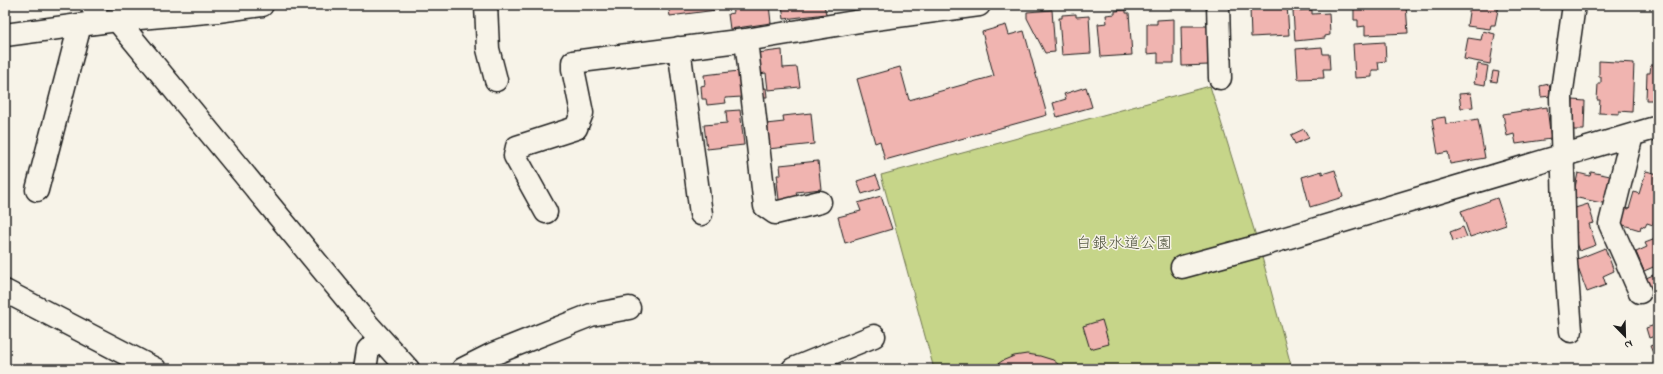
<svg xmlns="http://www.w3.org/2000/svg" width="1663" height="374" font-family="'Indie Flower','Klee One',sans-serif">
  <rect width="100%" height="100%" fill="#f7f3e8"/>
  <filter id="ink" filterUnits="userSpaceOnUse"><feTurbulence type="fractalNoise" baseFrequency=".025" numOctaves="2"/><feDisplacementMap in="SourceGraphic" scale="8" xChannelSelector="R" yChannelSelector="G"/><feConvolveMatrix kernelMatrix="1 2 1 2 8 2 1 2 1" color-interpolation-filters="sRGB"/></filter>
  <g filter="url(#ink)">
    <path fill="#c6d589" stroke="#717852" d="M1210 86 1259 246 1292 369H934L881 175Z"/>
    <path fill="#f0b4b0" stroke="#1c1c1c" d="M668 5H715L716 10 670 16Z
      M732 5H769L771 23 730 29 728 14 733 13Z
      M782 5H824L826 14 784 19Z
      M877 5H890L877 8Z
      M1267 5H1287L1289 35 1251 37 1250 8 1267 7Z
      M1354 5H1406L1408 33 1365 35V26L1358 27V20H1354Z
      M1470 5H1499L1495 25H1491L1490 29 1467 26Z
      M1052 10 1055 52 1045 53 1027 18V12Z
      M1126 10V13H1129L1132 55 1101 57 1098 24 1107 23 1106 15 1115 14V11Z
      M1312 10V14L1329 13 1330 35 1325 36V38L1295 41 1293 11Z
      M1076 14V17L1089 16 1091 53 1062 55 1059 18H1062V15Z
      M1174 19V63H1158V53L1147 54V24H1157V20Z
      M1006 25 1009 35 1024 31 1047 115 885 160 880 141 875 143 857 79 900 67 909 100 994 76 982 32Z
      M1181 26H1209V65L1182 66Z
      M1483 31 1495 34 1490 64 1464 59 1468 38 1481 40Z
      M1385 42 1386 61 1378 62 1379 70H1372V77L1355 78 1353 44Z
      M1322 47 1323 54H1329L1330 69H1323L1324 78 1298 79 1296 49Z
      M782 50 783 68 797 67 800 87 768 90 766 73 759 74 757 53Z
      M1599 61 1634 63 1632 112 1619 111V114L1599 113 1600 100H1597L1598 84H1601V77H1599Z
      M1478 64 1488 66 1485 85 1474 83Z
      M1651 65H1658V103H1653V100H1646L1647 73H1650Z
      M739 71 742 97 725 98 726 103 707 105 706 99H702L701 86 705 85 704 75Z
      M1493 71 1499 72 1497 82 1491 81Z
      M1549 84 1551 96 1541 97 1540 86Z
      M1086 87 1092 107 1057 117 1053 103 1066 99 1064 94Z
      M766 88 767 97H762L761 89Z
      M1471 93 1473 107 1461 108 1459 94Z
      M1573 100 1585 101 1584 130H1572Z
      M1547 107 1551 139 1516 144 1514 134 1507 136 1503 114Z
      M740 110 744 145 707 149 704 125 727 123 726 111Z
      M811 113 814 144 768 149 766 124 784 122 783 116Z
      M1445 117 1446 124 1478 119 1485 158 1450 164 1448 152 1438 154 1432 119Z
      M1304 129 1309 138 1295 144 1291 135Z
      M818 161 821 189 796 192 797 198 779 200 777 181H778L777 175H781L780 165Z
      M1335 170 1343 197 1310 207 1302 177 1322 171V174Z
      M1646 171 1658 174V208L1653 225 1647 223 1645 227 1641 226 1640 230 1620 224 1625 208 1629 209 1634 192 1639 194Z
      M1591 172 1610 176 1609 180 1613 181 1607 204 1573 197 1578 173 1590 176Z
      M876 175 881 188 862 194 857 181Z
      M881 196 892 229 845 243 838 217 861 211 858 203Z
      M1497 198 1506 225 1470 237 1461 211Z
      M1588 204 1594 223 1589 224 1596 245 1579 251 1573 235 1577 233 1572 220 1575 219 1572 209Z
      M1463 227 1467 237 1453 241 1450 232Z
      M1658 238V265L1644 271 1636 252 1647 247 1645 243Z
      M1605 248 1614 271 1603 276 1606 285 1587 292 1575 260Z
      M1658 273V305L1646 278Z
      M1102 320 1109 344 1090 349 1083 326Z
      M1658 324V335L1649 338 1646 328Z
      M1658 343V365L1650 346Z
      M1027 354 1040 356 1053 360 1064 369H991L1002 361 1014 356Z"/>
    <g fill="none" stroke-linecap="round" stroke-linejoin="round">
      <defs>
        <path id="minor" d="M92 5 100 22
          M486 5 488 49 496 80
          M1218 5 1220 78
          M117 20 369 326 408 369
          M746 40 765 206 775 213 820 202
          M679 48 701 214
          M1632 135 1610 224 1640 292
          M37 190 80 25
          M546 212 515 156 517 147 576 128 582 113 573 69V62L746 40 860 21 979 5
          M1182 267 1259 246 1658 127
          M5 291 155 369
          M1571 331 1565 249 1561 97 1574 5
          M365 369 368 350 380 339
          M463 369 493 354 591 315 629 308
          M793 369 874 336"/>
        <path id="tertiary" d="M5 35 117 20 218 11 262 5"/>
      </defs>
      <use href="#minor" stroke="#1c1c1c" stroke-width="25"/>
      <use href="#tertiary" stroke="#1c1c1c" stroke-width="25"/>
      <use href="#minor" stroke="#f7f3e8" stroke-width="22"/>
      <use href="#tertiary" stroke="#f7f3e8" stroke-width="22"/>
    </g>
  </g>
  <g text-anchor="middle" stroke-width="3" stroke-linejoin="round" paint-order="stroke">
    <g font-size="16" fill="#4f543d" stroke="#f7f3e8">
      <text x="1124" y="248">白銀水道公園</text>
    </g>
  </g>
  <rect width="1663" height="374" fill="none" stroke="#f7f3e8" stroke-width="20"/>
  <rect x="10" y="10" width="1643" height="354" fill="none" stroke="#1c1c1c" stroke-width="1.5" filter="url(#ink)"/>
  <g transform="translate(1625 336) rotate(157)" stroke="#f7f3e8" stroke-width="3" paint-order="stroke">
  <path d="M0-3L7 15L0 10L-7 15Z" fill="#1c1c1c"/>
  <text y="-6" font-size="11" font-weight="bold" text-anchor="middle" fill="#1c1c1c">N</text>
  </g>
</svg>
